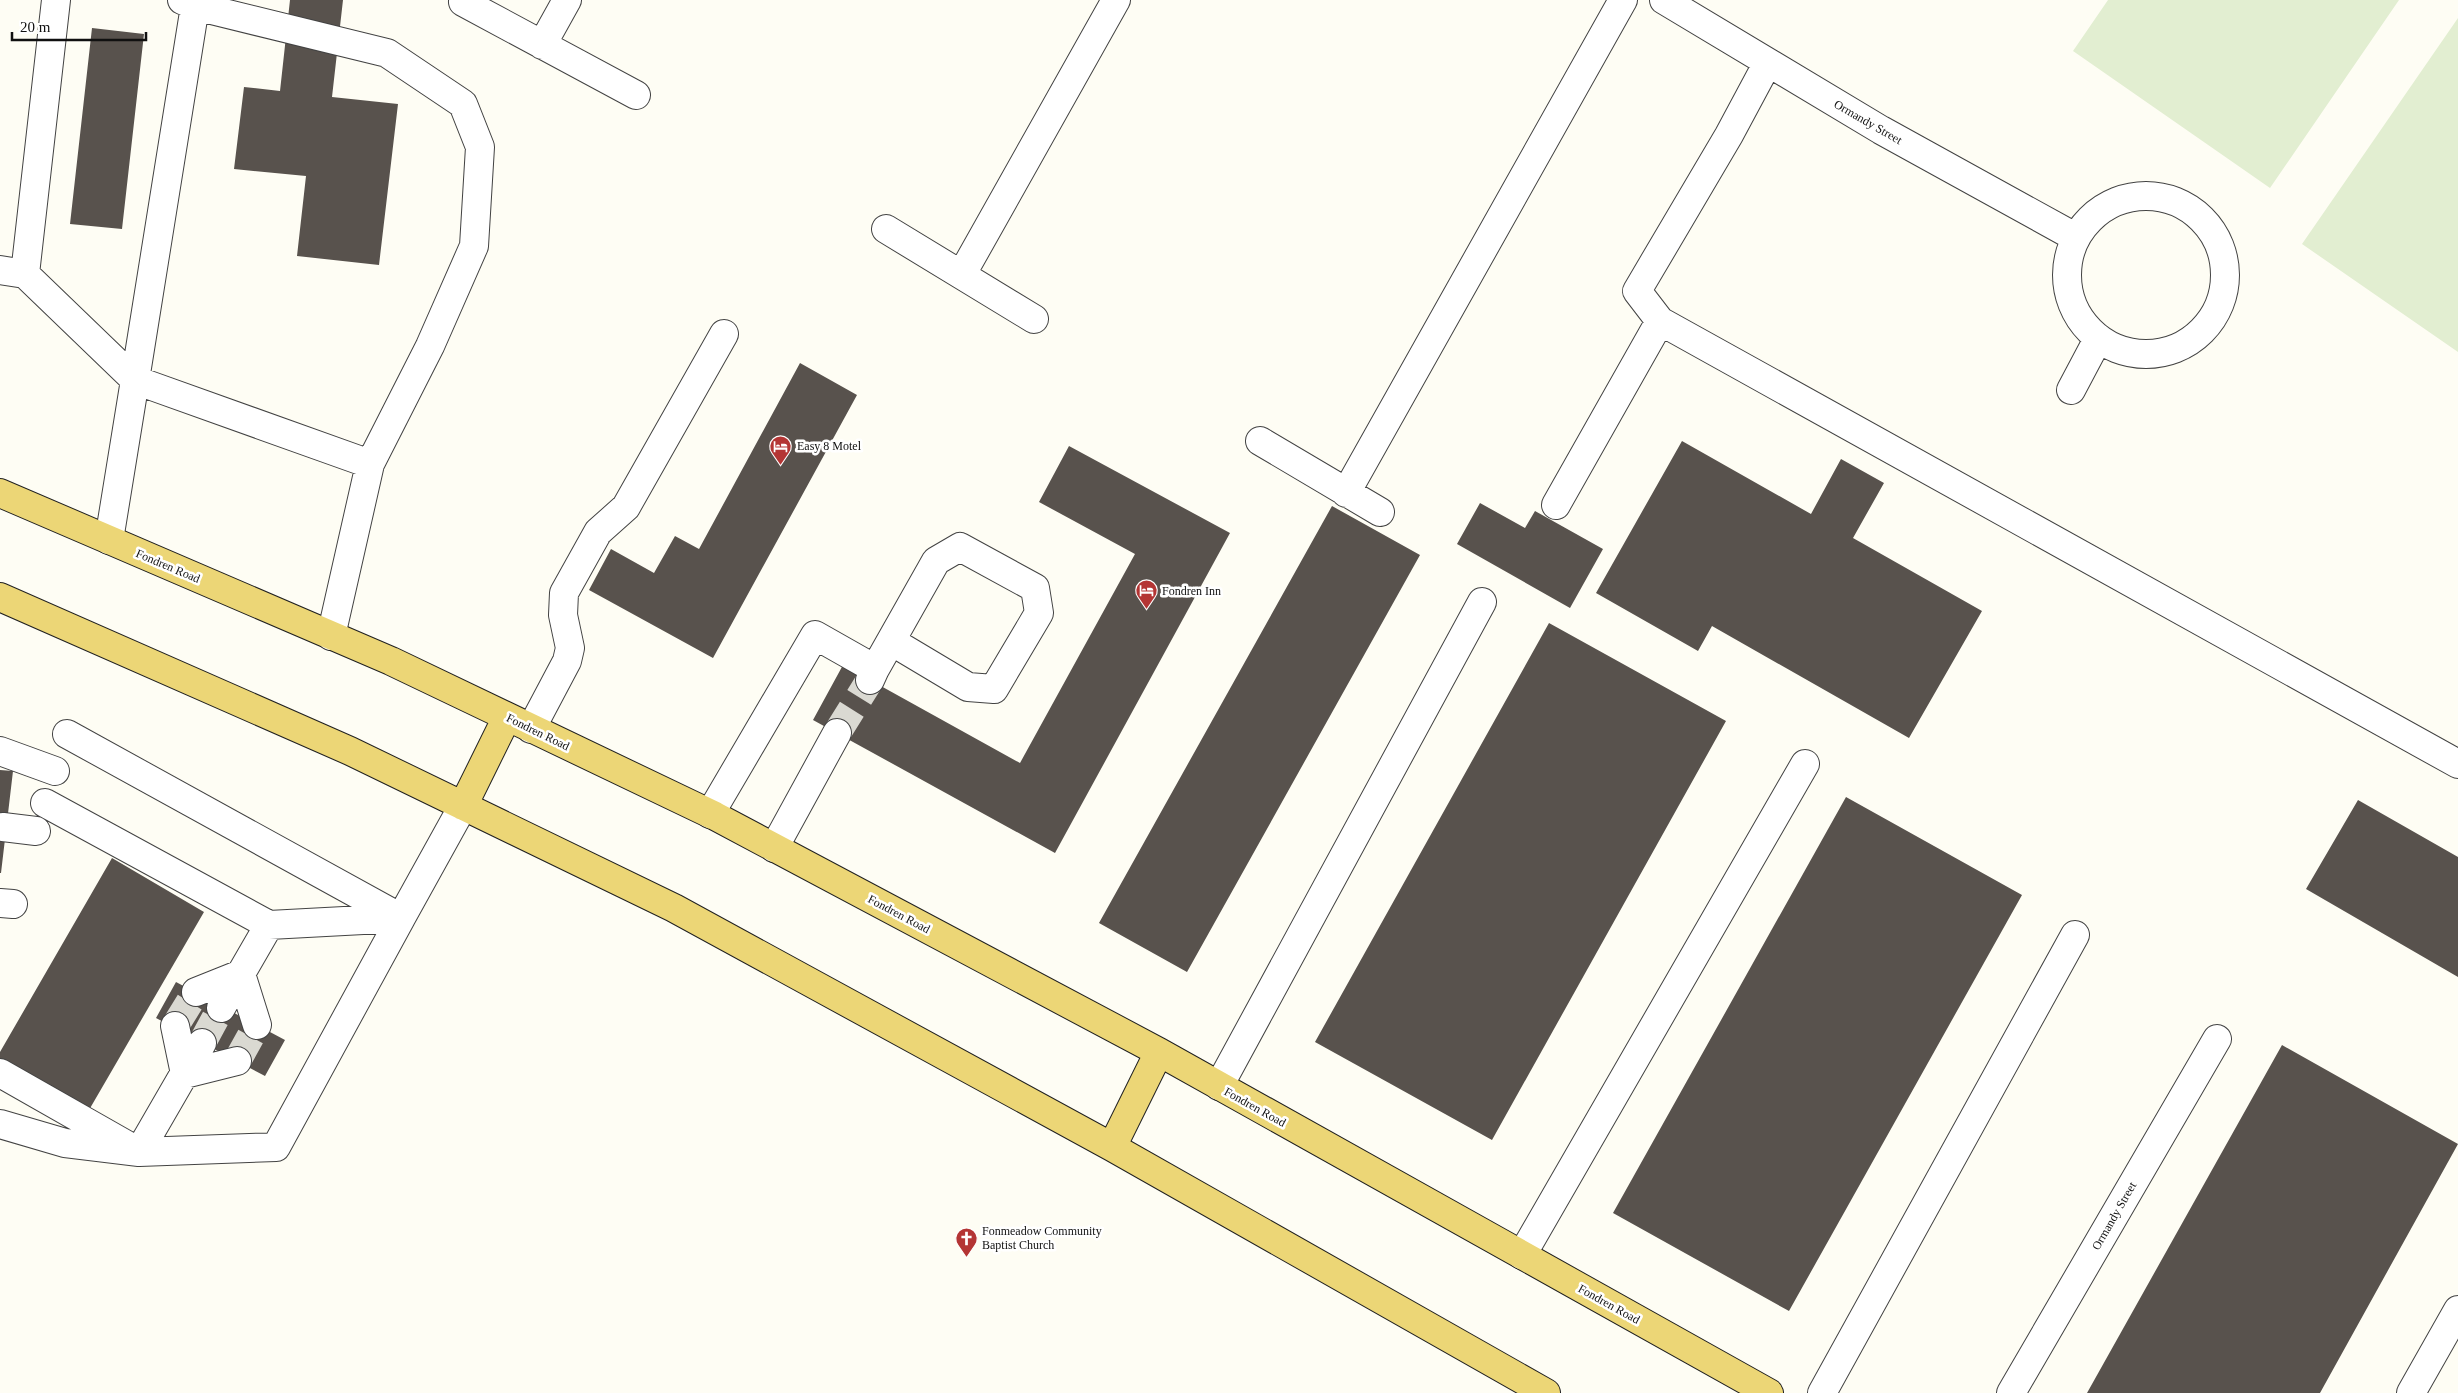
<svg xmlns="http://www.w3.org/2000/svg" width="2458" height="1393" font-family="Georgia,serif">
  <rect width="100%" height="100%" fill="#fefdf4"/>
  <path fill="#e2eed1" d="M2108 0H2399L2270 188 2073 51Z
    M2458 18V352L2302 244Z"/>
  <path fill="#58524d" d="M290 0H343L332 97 398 104 379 265 297 256 306 176 234 169 244 87 280 91Z
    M92 28 144 34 122 229 70 224Z
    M800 363 857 395 713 658 589 590 611 549 654 573 675 536 699 549Z
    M1682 441 1811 514 1841 459 1884 483 1853 538 1982 611 1909 738 1712 626 1698 651 1596 593Z
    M1069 446 1230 533 1055 853 813 720 843 665 1020 763 1135 554 1039 502Z
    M1480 503 1525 528 1535 511 1603 549 1570 608 1457 544Z
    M1332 506 1420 555 1187 972 1099 923Z
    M1549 623 1726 721 1492 1140 1315 1042Z
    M0 770 13 771 1 873H0Z
    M1846 797 2022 895 1789 1311 1613 1213Z
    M2358 800 2458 857V977L2306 889Z
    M112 858 204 912 89 1110 0 1059V1052Z
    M176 982 285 1040 265 1076 156 1018Z
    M2282 1045 2458 1144 2320 1393H2087Z"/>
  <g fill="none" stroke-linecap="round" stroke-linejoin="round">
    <path stroke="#dad9d2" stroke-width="28" stroke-dasharray="28 14" stroke-linecap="butt" d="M837 733 870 680
      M175 1026 196 992
      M202 1043 221 1008
      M237 1061 257 1025"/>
    <defs>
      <path id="minor" d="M182 0 195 6 135 380 370 464 331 636
        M1664 0 1881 130 2075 237
        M463 2 636 95
        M195 6 387 53 463 104 480 147 474 246 430 346 370 464
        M542 45 567 0
        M1767 64 1729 135 1637 291 1660 321 2458 764
        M2067 275a79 79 0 1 1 158 0a79 79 0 1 1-158 0Z
        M886 229 1034 319
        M0 270 25 274 56 0
        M25 274 135 380 109 540
        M962 274 1116 0
        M2071 390 2098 339
        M1260 441 1380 512
        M1346 493 1623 0
        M1556 505 1660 321
        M870 680 875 669 936 561 960 547 1035 588 1039 613 994 689 968 687 891 641
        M531 729 567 661 570 648 563 615 564 593 598 532 626 507 724 334
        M67 734 401 918 463 806
        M0 751 55 771
        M45 803 269 925 401 918
        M710 814 815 635 875 669
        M3 827 36 831
        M774 848 837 733
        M0 903 13 904
        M196 992 241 974 257 1025
        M221 1008 269 925
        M175 1026 185 1074 237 1061
        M0 1073 139 1152 202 1043
        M1219 1086 1482 602
        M0 1124 65 1143 139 1152 276 1147 401 918
        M1522 1255 1805 764
        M1822 1393 2075 935
        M2011 1393 2217 1039
        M2411 1393 2458 1310"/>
      <path id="major" d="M0 493 391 661 715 816 1159 1052 1769 1393
        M0 597 350 751 674 908 1112 1147 1546 1393
        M463 806 507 717
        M1112 1147 1159 1052"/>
    </defs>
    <use href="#minor" stroke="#434343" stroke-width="30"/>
    <use href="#major" stroke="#212121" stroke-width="30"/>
    <use href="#minor" stroke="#fff" stroke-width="28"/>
    <use href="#major" stroke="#ecd676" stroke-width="28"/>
  </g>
  <defs>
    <symbol id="hotel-pin" viewBox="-11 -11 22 30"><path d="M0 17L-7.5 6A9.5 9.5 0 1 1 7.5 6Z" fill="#b43534" stroke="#fff"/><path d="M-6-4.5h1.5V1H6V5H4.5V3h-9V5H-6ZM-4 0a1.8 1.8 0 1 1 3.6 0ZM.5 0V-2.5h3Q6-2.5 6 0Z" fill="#fff"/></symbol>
    <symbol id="church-pin" viewBox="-11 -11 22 30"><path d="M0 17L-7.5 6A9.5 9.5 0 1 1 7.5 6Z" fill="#b43534" stroke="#fff"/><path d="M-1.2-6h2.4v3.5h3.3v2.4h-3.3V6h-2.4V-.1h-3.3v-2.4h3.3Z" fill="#fff"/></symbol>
  </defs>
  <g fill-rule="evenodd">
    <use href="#hotel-pin" x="768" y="434" width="25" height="34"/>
    <use href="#hotel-pin" x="1134" y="578" width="25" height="34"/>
    <use href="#church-pin" x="954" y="1226" width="25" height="34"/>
  </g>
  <g text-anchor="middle" stroke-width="5" stroke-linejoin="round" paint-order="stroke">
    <g font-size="12" fill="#101010" stroke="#fff">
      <text transform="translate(1868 122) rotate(30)" y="4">Ormandy Street</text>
      <text transform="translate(168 566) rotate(23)" y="4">Fondren Road</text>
      <text transform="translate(538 732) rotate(26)" y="4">Fondren Road</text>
      <text transform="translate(899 914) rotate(28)" y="4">Fondren Road</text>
      <text transform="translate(1255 1107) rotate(29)" y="4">Fondren Road</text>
      <text transform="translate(2114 1216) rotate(-60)" y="4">Ormandy Street</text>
      <text transform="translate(1609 1304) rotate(29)" y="4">Fondren Road</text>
    </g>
    <g font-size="12" fill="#101010" stroke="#fff" text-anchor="start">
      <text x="797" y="450">Easy 8 Motel</text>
      <text x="1162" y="595">Fondren Inn</text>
      <text x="982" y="1235">Fonmeadow Community<tspan x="982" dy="14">Baptist Church</tspan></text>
    </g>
  </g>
  <path d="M12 32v8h134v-8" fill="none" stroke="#101010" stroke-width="2.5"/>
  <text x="20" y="32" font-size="15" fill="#101010" stroke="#ffffff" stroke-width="4" paint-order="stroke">20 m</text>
</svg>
